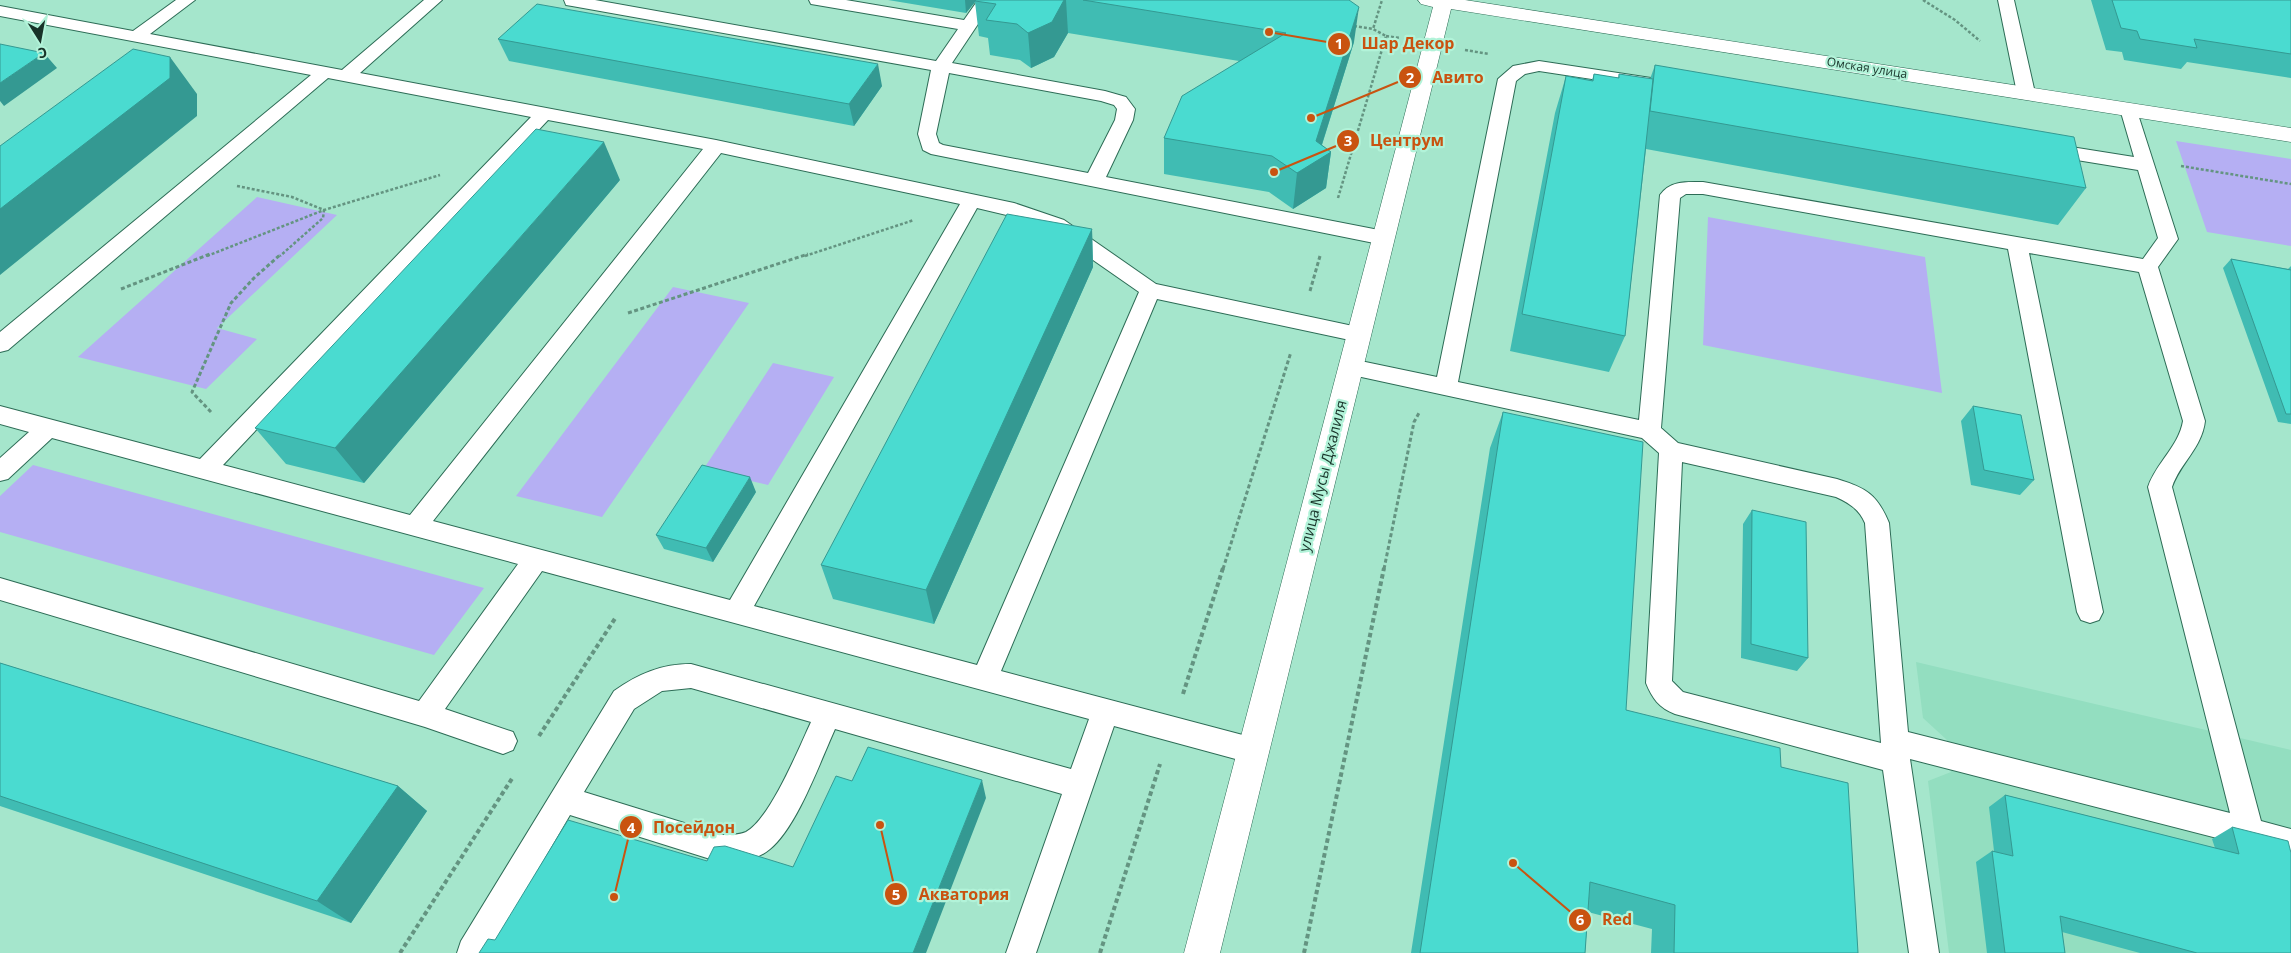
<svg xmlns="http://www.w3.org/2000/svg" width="2291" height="953" font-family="'Open Sans',sans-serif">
  <rect width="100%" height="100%" fill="#a5e6cc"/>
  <path fill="#93dec0" d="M1916 662 2291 750V953H1949L1928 781 1951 772 1947 740 1923 718Z"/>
  <path fill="#b5aff3" d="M2176 141 2291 159V246L2207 232Z
    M257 197 337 215 217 328 257 339 206 389 78 357Z
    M1708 217 1925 257 1942 393 1703 345Z
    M673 287 749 303 602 517 516 496Z
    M773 363 834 377 768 485 703 470Z
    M33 465 484 588 434 655 0 532V496Z"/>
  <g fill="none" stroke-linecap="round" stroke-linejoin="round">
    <defs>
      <path id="lane" d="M176 0H195L150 34 342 70 424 0H442L360 73 716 140 1014 203 1064 220 1156 284 1367 329 1370 334 1367 339 1359 342 1157 299 1001 671 1254 738 1264 742 1268 751 1264 760 1254 764 1114 726 1036 953H1006L1062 794 835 729C820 762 797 827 770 849 757 860 739 863 723 863L570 815 489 953H457L461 941 614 691C638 674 661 664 691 664L1071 769 1089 719 542 571 445 709 513 732 517 741 513 750 503 754 425 727 0 600V578L419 701 518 564 52 438 8 479 0 481V458L29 432 0 424V406L200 459 531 117 328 78 8 350 0 352V332L311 75 0 16V6L133 31ZM548 120 703 149 410 515 223 465ZM721 153 960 204 730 600 433 521ZM977 208 1027 220 1050 230 1139 292 977 665 754 606ZM691 688 811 722C799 748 770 819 746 832 739 835 730 835 723 835L584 792 634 709 662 691Z
        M564 0H595L936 61 958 29 817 5 811 4 809 0H846L964 20 978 0H994L952 63 1105 91 1126 97 1135 109 1133 120 1106 177 1384 231 1391 233 1394 238 1391 243 1384 245 931 154 923 150 918 134 931 70 572 6 566 5ZM949 73 1101 101 1114 105 1117 109 1115 120 1088 173 943 145 939 143 936 134Z
        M1998 0H2014L2035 93 2032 97H2020L2017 93Z
        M1539 61 1651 78 1657 79 1660 83 1657 87 1651 88 1539 71 1525 74 1516 81 1458 382 1639 420 1660 195C1670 180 1688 182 1703 182L2143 259 2158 238 2138 170 2046 155 2039 153 2037 149 2039 145 2046 143 2134 157 2120 109 2123 105H2135L2178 239 2158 267 2205 421C2202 448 2180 463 2172 487L2261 821 2291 829V857L1910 759 1939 953H1909L1883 770 1675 714C1659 708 1652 698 1646 683L1659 453 1642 438 1343 373 1340 367 1343 361 1351 359 1437 377 1498 79 1513 66ZM1686 194H1703L2008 249 2077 612 2081 620 2090 623 2099 620 2103 612 2029 253 2139 272 2183 421C2179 446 2156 463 2148 487L2230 813 1908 732 1889 523C1877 494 1866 488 1837 479L1678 443 1661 428 1680 198ZM1682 462 1836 497C1849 503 1859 509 1865 523L1881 743 1683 692 1672 681Z"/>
      <path id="secondary" d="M1418 0H1465L2291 128V142L1451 9 1220 953H1184L1433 7 1421 4Z"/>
    </defs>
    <use href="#lane" stroke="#2d6c56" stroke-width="2"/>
    <use href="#secondary" stroke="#2d6c56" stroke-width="1"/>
    <path stroke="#649481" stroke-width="2.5" stroke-dasharray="3 2" stroke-linecap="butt" d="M1923 0 1955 20 1980 41
      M1354 26 1373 29
      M1386 36 1400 38
      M1465 50 1489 54
      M2181 166 2291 184
      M237 186 292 197 324 210 323 218 280 256
      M1338 198 1386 36 1373 29 1382 0
      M207 256 324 210 440 175
      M805 256 914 220"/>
    <path stroke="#649481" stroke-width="3" stroke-dasharray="4 2.5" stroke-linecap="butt" d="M121 289 210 254
      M1310 291 1320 256
      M628 313 808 254
      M211 412 192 392 231 303 254 278 281 254
      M1223 569 1291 352
      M1384 569 1414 422 1419 413"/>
    <path stroke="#649481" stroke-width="4" stroke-dasharray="4.5 3" stroke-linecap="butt" d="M1183 694 1223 568
      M539 736 616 617
      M400 953 513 777
      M1100 953 1160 764
      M1304 953 1384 568"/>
    <use href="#lane" fill="#fff" fill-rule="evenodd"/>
    <use href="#secondary" fill="#fff" fill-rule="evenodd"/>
  </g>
  <path fill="#40bcb3" d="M888 0H1349L1354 42 1322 145 1331 152 1326 188 1293 209 1269 192 1164 174V138L1239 61 1068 33 1054 57 1031 68 1020 60 990 55 988 38 979 36 975 2 966 13Z
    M2091 0H2291V78L2187 62 2181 69 2124 60 2122 52 2106 50Z
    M498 39 882 86 854 126 509 61Z
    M1655 65 2086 188 2058 225 1646 149 1625 336 1609 372 1510 351 1555 113 1566 76 1592 80 1594 74 1618 78 1619 74 1650 79Z
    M620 180 364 483 286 464 255 428Z
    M1092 229 1093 267 934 624 833 599 821 565Z
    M2231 259 2288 269 2291 266V424L2278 422 2223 268Z
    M1973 406 2034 480 2020 495 1971 485 1961 421Z
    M1503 412 1626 710 1781 767 1858 953H1651L1652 929 1588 912 1585 953H1411L1490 448Z
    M756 492 713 562 664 549 656 535Z
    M1752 510 1808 658 1797 671 1741 658 1743 524Z
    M0 663 398 786 427 811 351 923 0 806Z
    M2005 795 2215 848 2212 839 2232 827 2291 953H2140L2062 932 2065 953H1987L1976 862 1992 851H1994L1989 807Z"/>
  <path fill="#349992" d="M965 0H977L975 1V2L966 13Z
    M1064 0H1066L1068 33 1054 57 1031 68 1028 33Z
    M1359 7 1354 42 1317 160 1331 152 1326 188 1293 209 1297 173 1316 141Z
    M44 53 57 68 4 106 0 101V83Z
    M170 57 197 94V116L0 275V209Z
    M878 64 882 86 854 126 849 104Z
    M604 142 620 180 364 483 335 448Z
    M1092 229 1093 267 934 624 926 590Z
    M750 477 756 492 713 562 706 548Z
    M982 780 986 798 926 953H913Z
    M398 786 427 811 351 923 317 901Z"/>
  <path fill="#4adbd0" stroke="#349992" d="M976 0H1064L1052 22 1028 33 1017 24 986 20 996 4 975 1Z
    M1083 0H1349L1359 7 1316 141 1331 152 1297 173 1272 156 1164 138 1182 96 1286 33Z
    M2112 0H2291V54L2194 39 2197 48 2140 39 2137 31 2121 28Z
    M537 4 878 64 849 104 498 39Z
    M0 44 44 53 0 83Z
    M133 49 170 57V78L0 209V146Z
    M1655 65 2074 137 2086 188 1650 111Z
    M1594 74 1619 78V74L1653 79 1625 336 1522 314 1566 76 1593 81Z
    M536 129 604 142 335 448 255 428Z
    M1007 214 1092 229 926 590 821 565Z
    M2231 259 2291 270V414H2286Z
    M1973 406 2021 415 2034 480 1984 470Z
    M1503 412 1643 442 1626 710 1780 748 1781 767 1848 783 1858 953H1674L1675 905 1590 882 1585 953H1420Z
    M702 465 750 477 706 548 656 535Z
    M1752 510 1806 522 1808 658 1751 644Z
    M0 663 398 786 317 901 0 796Z
    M868 747 982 780 913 953H479L488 939 495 940 568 820 707 861 714 847 725 846 793 867 836 776 852 781Z
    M2005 795 2239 854 2232 827 2288 841 2291 853V953H2197L2060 916 2065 953H2005L1992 851 2013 856Z"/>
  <g text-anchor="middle" stroke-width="4.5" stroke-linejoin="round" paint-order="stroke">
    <g font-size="12" fill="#183329" stroke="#b2f3d9">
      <text transform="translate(1867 68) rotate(9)" y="4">Омская улица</text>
    </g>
    <g font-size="15" fill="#183329" stroke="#b2f3d9">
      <text transform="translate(1323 476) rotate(-76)" y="5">улица Мусы Джалиля</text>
    </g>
  </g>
  <path fill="none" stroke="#c95310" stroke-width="2" d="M1269 32L1339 44M1311 118L1410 77M1274 172L1348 141M614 897L631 827M880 825L896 894M1513 863L1580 920"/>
  <g fill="#c95310" stroke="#b2f3d9" stroke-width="2">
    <circle cx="1269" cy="32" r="5"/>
    <circle cx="1311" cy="118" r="5"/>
    <circle cx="1274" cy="172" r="5"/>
    <circle cx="614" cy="897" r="5"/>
    <circle cx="880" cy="825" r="5"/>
    <circle cx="1513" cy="863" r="5"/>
    <circle cx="1339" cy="44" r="12"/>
    <circle cx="1410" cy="77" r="12"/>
    <circle cx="1348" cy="141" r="12"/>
    <circle cx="631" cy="827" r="12"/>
    <circle cx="896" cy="894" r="12"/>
    <circle cx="1580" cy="920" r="12"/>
  </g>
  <g font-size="15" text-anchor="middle" font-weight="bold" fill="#fff">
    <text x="1339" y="49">1</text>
    <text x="1410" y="83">2</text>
    <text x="1348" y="146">3</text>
    <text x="631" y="833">4</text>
    <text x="896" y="900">5</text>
    <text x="1580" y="925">6</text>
  </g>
  <g font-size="16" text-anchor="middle" font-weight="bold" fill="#c95310" stroke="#b2f3d9" stroke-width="4.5" stroke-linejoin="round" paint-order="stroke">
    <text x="1408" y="49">Шар Декор</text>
    <text x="1458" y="83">Авито</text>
    <text x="1407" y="146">Центрум</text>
    <text x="694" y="833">Посейдон</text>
    <text x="964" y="900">Акватория</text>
    <text x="1617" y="925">Red</text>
  </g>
  <g transform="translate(40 40) rotate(169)" stroke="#b2f3d9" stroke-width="4" paint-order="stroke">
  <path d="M0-4L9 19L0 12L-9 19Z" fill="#183329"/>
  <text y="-8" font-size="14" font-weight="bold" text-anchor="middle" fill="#183329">С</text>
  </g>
</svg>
